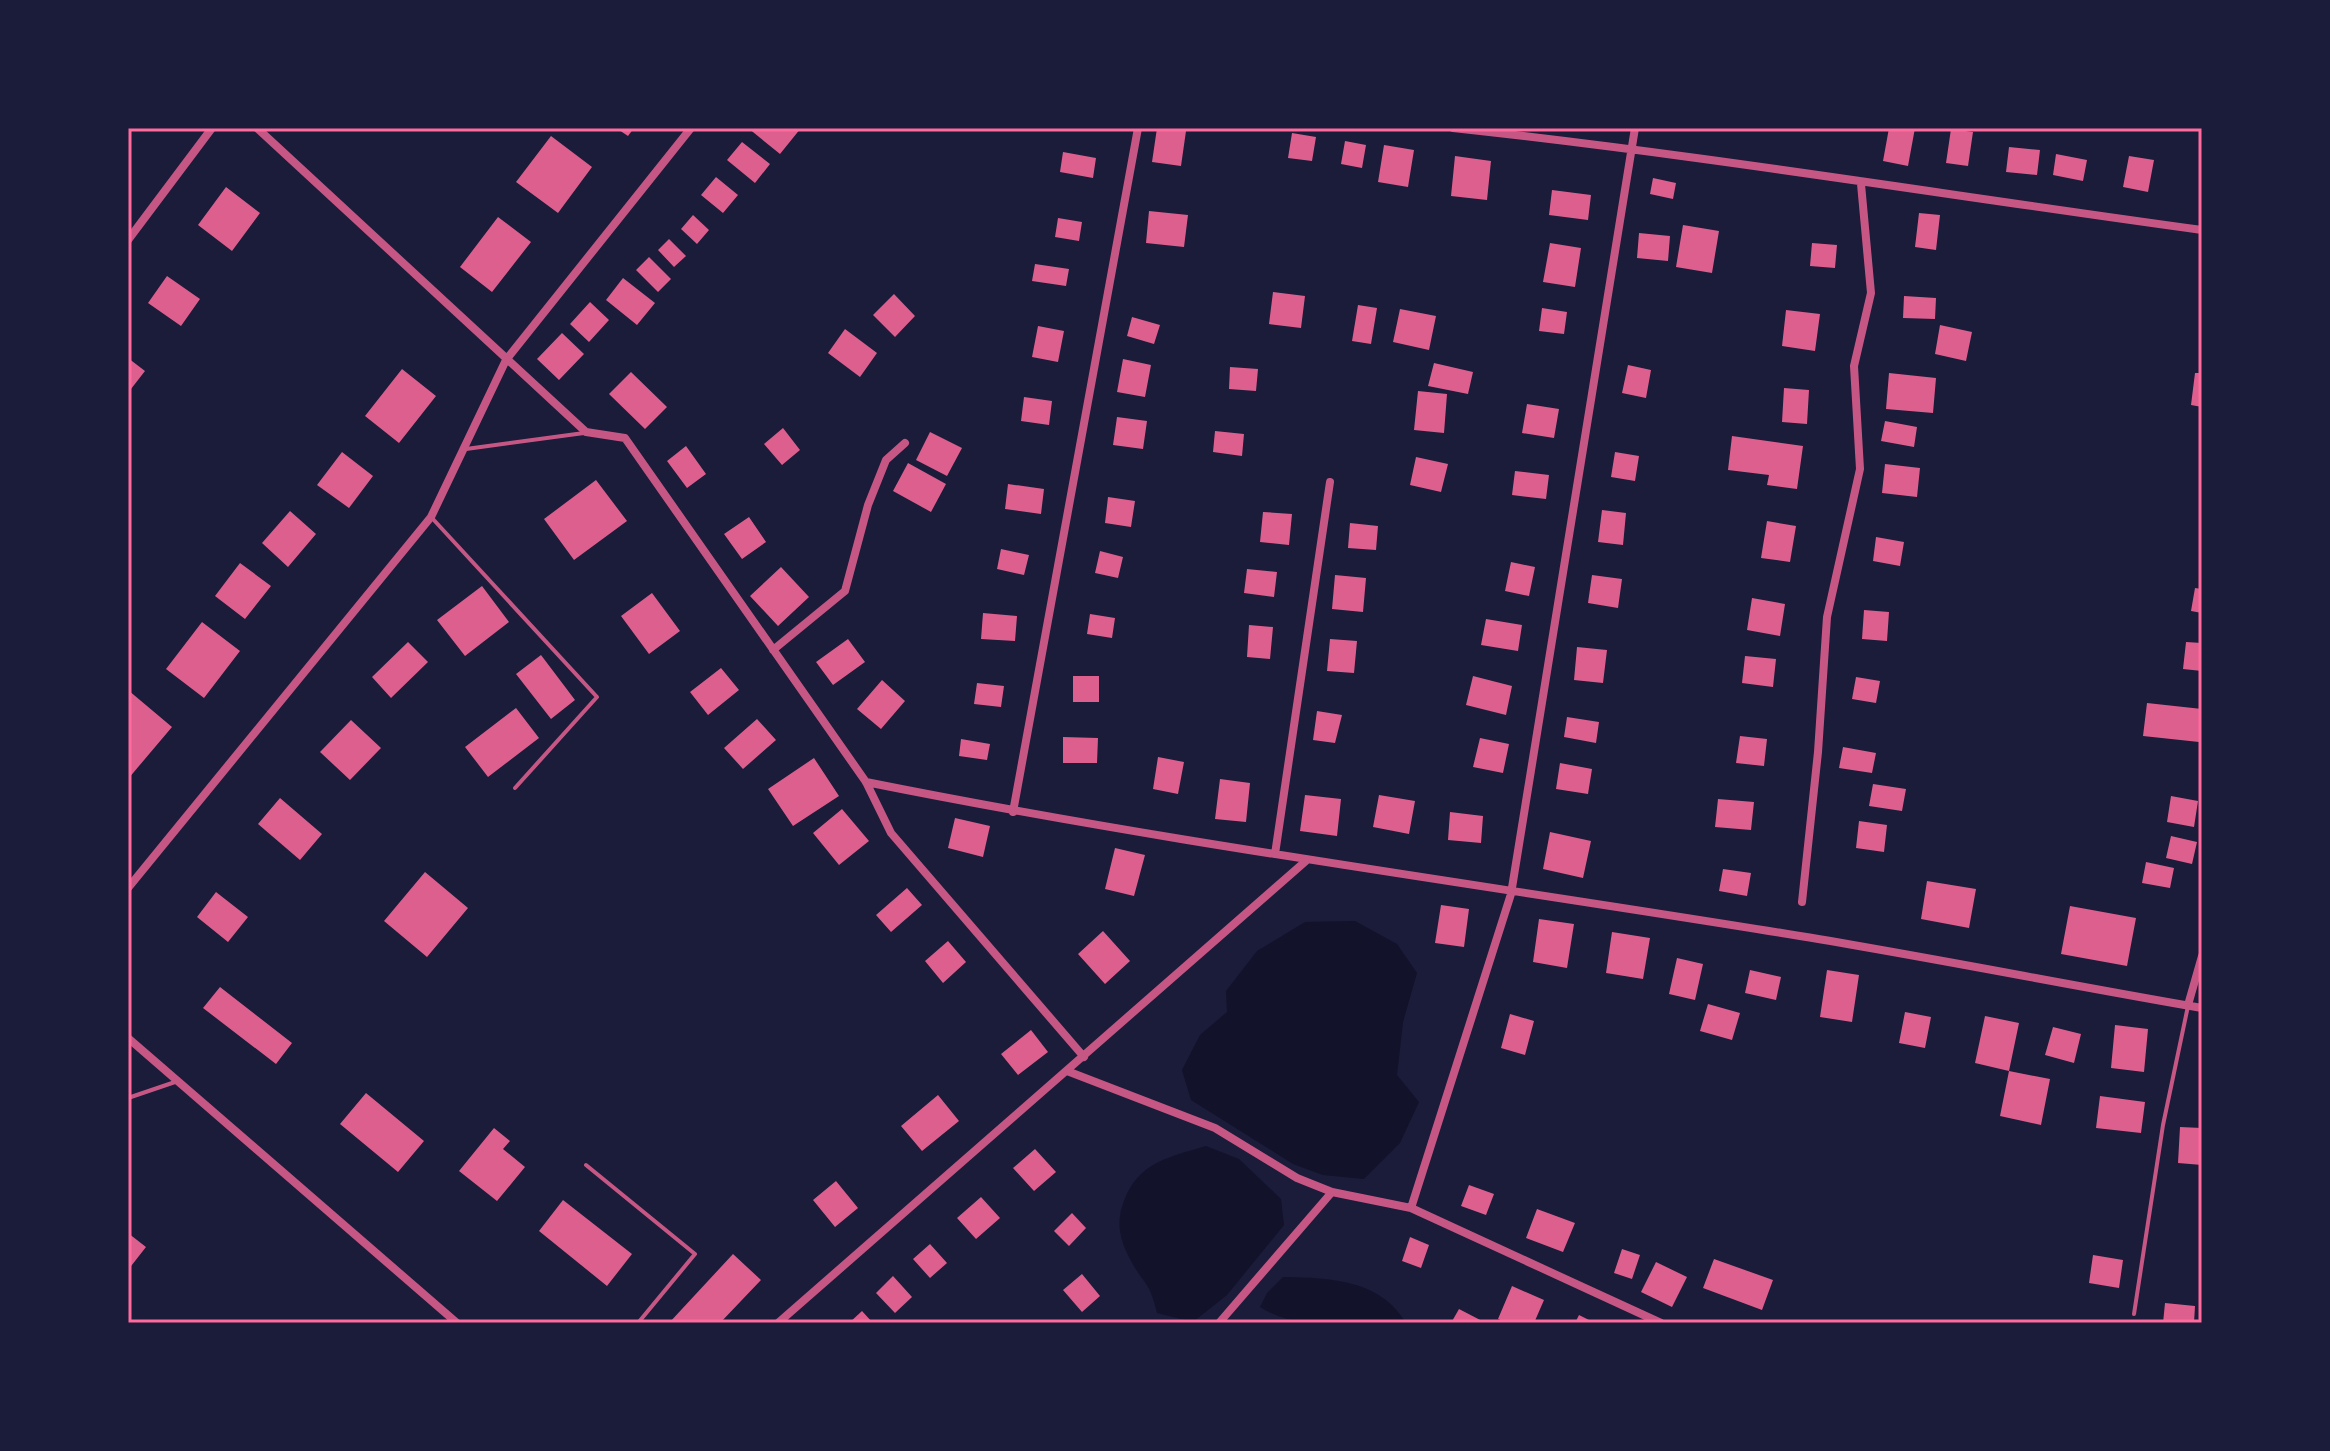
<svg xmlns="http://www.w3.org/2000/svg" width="2330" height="1451" font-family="'DejaVu Sans',sans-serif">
  <rect width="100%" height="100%" fill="#1b1b3a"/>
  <path fill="#12122b" d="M1355 921 1397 944 1417 973 1403 1022 1397 1075 1419 1102 1400 1143 1364 1179 1323 1175 1293 1164 1191 1100 1182 1070 1200 1035 1227 1012 1226 991 1257 951 1305 922Z
    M1206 1146 1239 1159 1281 1199 1284 1225 1227 1295 1193 1322 1157 1313C1150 1281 1143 1284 1130 1259 1119 1239 1116 1221 1124 1201 1138 1162 1170 1157 1206 1146Z
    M1283 1277C1329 1278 1380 1279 1406 1323 1359 1323 1301 1333 1260 1307L1267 1293Z"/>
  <path fill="#dd5f8e" d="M616 128H634L628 136Z
    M748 128H801L780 154Z
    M1157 128 1186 131 1181 166 1152 162Z
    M1889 128H1915L1908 166 1883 161Z
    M1951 129 1973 132 1968 166 1946 163Z
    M1292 133 1316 137 1312 161 1288 158Z
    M551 136 592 167 558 213 516 182Z
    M1345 141 1366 145 1362 168 1341 164Z
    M742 142 770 164 755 183 727 160Z
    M1384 145 1414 150 1408 187 1378 182Z
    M2009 147 2040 150 2037 175 2006 172Z
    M1063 152 1096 158 1093 178 1060 172Z
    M2056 154 2087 160 2083 181 2053 175Z
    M1455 156 1491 161 1487 200 1451 196Z
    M2129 156 2154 160 2148 192 2123 187Z
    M716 177 738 195 723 213 701 195Z
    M1653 178 1676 183 1673 199 1650 194Z
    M226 187 260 213 232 251 198 225Z
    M1552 190 1591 195 1588 220 1549 215Z
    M1149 211 1188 215 1184 247 1146 243Z
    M1919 213 1940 215 1936 250 1915 247Z
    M693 215 709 230 697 244 681 229Z
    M498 217 531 242 492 292 460 267Z
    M1058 218 1082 222 1079 241 1055 237Z
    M1683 225 1719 231 1712 273 1676 267Z
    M1639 233 1670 236 1668 261 1637 258Z
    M669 239 686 256 674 267 658 250Z
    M1550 243 1581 248 1575 287 1543 282Z
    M1812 243 1837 245 1835 268 1810 266Z
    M649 257 671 279 658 292 636 270Z
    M1035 264 1069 269 1066 286 1032 281Z
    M167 276 200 299 181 326 148 303Z
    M623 278 655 303 637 325 606 300Z
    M1273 292 1305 296 1301 328 1269 324Z
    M894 294 915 316 895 337 873 315Z
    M1904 296 1936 298 1935 319 1903 318Z
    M590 302 609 320 589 342 570 324Z
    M1358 305 1377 308 1371 344 1352 341Z
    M1542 308 1567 312 1564 334 1539 331Z
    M1400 309 1436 316 1429 350 1393 342Z
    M1786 310 1820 314 1815 351 1782 346Z
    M1132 317 1160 325 1154 344 1127 336Z
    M1940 325 1972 332 1966 361 1935 354Z
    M1038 326 1064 331 1058 362 1032 357Z
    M845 329 877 353 860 377 828 353Z
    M562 333 584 354 559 380 537 359Z
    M128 358 145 371 131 389 128 387Z
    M1123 359 1151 365 1145 397 1117 392Z
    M1434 363 1473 372 1468 394 1428 386Z
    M1628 365 1651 370 1646 398 1622 393Z
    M1230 367 1258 369 1256 391 1229 389Z
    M402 369 436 396 399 443 365 416Z
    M631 372 667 407 645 429 609 394Z
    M1889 373 1936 378 1933 413 1886 409Z
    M2195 373H2202V407L2191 405Z
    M1784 388 1809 390 1807 424 1782 422Z
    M1418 391 1447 394 1444 433 1414 430Z
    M1024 397 1052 401 1049 425 1021 421Z
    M1527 404 1559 409 1554 438 1522 433Z
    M1117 417 1147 421 1143 449 1113 445Z
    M1885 421 1917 427 1914 447 1881 441Z
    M783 428 800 450 782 465 764 444Z
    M1215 431 1244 434 1242 456 1213 452Z
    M930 432 962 448 947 476 916 460Z
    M1732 436 1803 446 1797 489 1767 485 1769 475 1728 470Z
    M686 446 706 474 687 488 667 461Z
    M342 452 373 476 349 508 317 485Z
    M1615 452 1639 456 1635 481 1611 477Z
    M1416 457 1448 464 1441 492 1410 485Z
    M908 463 946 484 931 512 893 491Z
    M1885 464 1920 468 1917 497 1882 493Z
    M1515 471 1549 475 1546 499 1512 495Z
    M596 480 627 521 574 560 544 519Z
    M1008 484 1044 489 1041 514 1005 509Z
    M1108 497 1135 501 1131 527 1105 523Z
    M1602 510 1626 513 1623 545 1598 542Z
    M290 511 316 534 288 567 262 543Z
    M1263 512 1292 514 1289 545 1260 542Z
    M749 517 766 542 742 559 724 534Z
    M1767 521 1796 526 1790 562 1761 558Z
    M1350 523 1378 526 1376 550 1348 548Z
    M1876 537 1904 542 1900 566 1873 561Z
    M1001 549 1029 555 1024 575 997 569Z
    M1100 551 1123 557 1118 578 1095 573Z
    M1511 562 1535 567 1529 596 1505 591Z
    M240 563 271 586 245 619 215 596Z
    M781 567 809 597 778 626 750 596Z
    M1247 569 1277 572 1274 597 1244 593Z
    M1335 575 1366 578 1363 612 1332 609Z
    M1592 575 1622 579 1618 608 1588 603Z
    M482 586 509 622 465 656 437 620Z
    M2195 588 2202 589V613L2191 611Z
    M652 593 680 631 649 654 621 616Z
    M1752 598 1785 604 1780 636 1747 630Z
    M1864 610 1889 612 1887 641 1862 639Z
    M983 613 1017 616 1015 641 981 639Z
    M1090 614 1115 618 1112 638 1087 634Z
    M1486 619 1522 625 1518 651 1481 645Z
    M202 622 240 651 204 698 166 669Z
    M1249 625 1273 627 1270 659 1247 657Z
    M848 639 865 662 833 685 816 662Z
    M1330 639 1357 641 1354 673 1327 671Z
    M408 642 428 662 391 698 372 677Z
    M2186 642 2202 643V671L2183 669Z
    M1577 647 1607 650 1603 683 1574 680Z
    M541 655 575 700 551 719 516 674Z
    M1745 656 1776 659 1773 687 1742 683Z
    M721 668 739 690 708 715 690 692Z
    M1073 676H1099V702H1073Z
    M1473 676 1512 686 1506 715 1466 705Z
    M1856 677 1880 681 1876 703 1852 699Z
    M882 680 905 701 881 729 857 709Z
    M977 683 1004 686 1001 707 974 704Z
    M128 690 172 727 128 779Z
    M2147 703 2202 709 2199 742 2143 736Z
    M516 708 539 738 488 777 465 747Z
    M1317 711 1342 715 1335 743 1313 740Z
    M1567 717 1599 722 1596 743 1564 737Z
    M757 719 776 740 743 769 724 748Z
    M351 720 381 748 350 780 320 752Z
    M1740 736 1767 739 1764 766 1736 763Z
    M1063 737 1098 738 1097 763H1063Z
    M1480 738 1509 744 1503 773 1473 767Z
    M961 739 990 744 987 760 959 756Z
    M1843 747 1876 753 1872 773 1839 768Z
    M1158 757 1184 762 1178 794 1153 789Z
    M814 758 839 796 793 826 768 789Z
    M1560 763 1592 769 1588 794 1556 789Z
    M1220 779 1250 783 1246 822 1215 819Z
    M1873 784 1906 789 1902 811 1869 806Z
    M1305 795 1341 799 1337 836 1300 831Z
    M1379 795 1415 801 1409 834 1373 827Z
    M2171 796 2198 801 2194 827 2167 822Z
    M280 798 322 834 300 860 258 824Z
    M1718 799 1754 802 1751 830 1715 827Z
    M842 809 869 841 839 865 813 833Z
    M1450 812 1483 816 1481 843 1448 840Z
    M955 818 990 826 983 857 948 848Z
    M1859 821 1887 825 1884 852 1856 848Z
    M1550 832 1591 841 1583 878 1543 869Z
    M2171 836 2197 842 2192 864 2166 858Z
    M1115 848 1145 855 1134 896 1105 889Z
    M2146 862 2174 868 2170 888 2142 883Z
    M1723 869 1751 873 1747 896 1719 891Z
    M425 872 468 908 427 957 384 921Z
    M1927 881 1976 889 1969 928 1921 919Z
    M907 888 922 905 891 932 876 915Z
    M216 892 248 917 228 942 197 917Z
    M1441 905 1469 909 1464 947 1435 943Z
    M2070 906 2136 918 2127 966 2061 954Z
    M1539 919 1574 924 1567 968 1533 962Z
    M1103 931 1130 961 1105 984 1078 954Z
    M1612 932 1650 938 1643 979 1606 973Z
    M948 941 966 962 943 983 925 961Z
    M1677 958 1703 964 1695 1000 1669 994Z
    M1750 970 1781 977 1776 1000 1745 993Z
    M1827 970 1859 975 1852 1022 1820 1017Z
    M220 987 292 1043 276 1064 203 1008Z
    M1708 1004 1740 1013 1732 1040 1700 1031Z
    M1905 1012 1931 1017 1925 1048 1899 1043Z
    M1510 1014 1534 1021 1525 1055 1501 1048Z
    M1985 1016 2019 1023 2009 1071 2050 1079 2041 1125 2000 1116 2009 1071 1975 1063Z
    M2115 1025 2148 1029 2144 1072 2111 1068Z
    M2053 1027 2081 1034 2074 1063 2045 1055Z
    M1031 1030 1048 1052 1018 1075 1001 1054Z
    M366 1093 424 1141 398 1172 340 1124Z
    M938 1095 959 1121 922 1151 901 1126Z
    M2100 1096 2145 1102 2141 1133 2096 1128Z
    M2180 1127 2202 1128V1165L2178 1163Z
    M494 1128 510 1141 503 1149 525 1167 497 1201 459 1171Z
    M1035 1149 1056 1172 1034 1191 1013 1168Z
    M836 1181 858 1208 835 1227 813 1200Z
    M1469 1185 1494 1194 1486 1215 1461 1206Z
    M981 1197 1000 1218 976 1239 957 1218Z
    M563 1200 632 1254 607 1286 539 1231Z
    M1537 1209 1575 1223 1563 1252 1526 1238Z
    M1072 1213 1086 1228 1069 1246 1054 1231Z
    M128 1233 146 1247 128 1270Z
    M1410 1237 1429 1245 1421 1268 1402 1261Z
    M930 1244 947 1263 930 1278 913 1259Z
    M1622 1249 1640 1255 1632 1279 1614 1273Z
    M733 1254 761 1280 720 1323H669Z
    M2093 1255 2123 1260 2119 1288 2089 1283Z
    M1714 1259 1773 1280 1762 1310 1703 1288Z
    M1656 1262 1687 1277 1672 1307 1641 1292Z
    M1082 1274 1100 1296 1082 1312 1063 1290Z
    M893 1276 912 1297 895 1313 876 1293Z
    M1512 1286 1544 1300 1534 1323H1508L1498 1319Z
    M2165 1303 2195 1306 2194 1323H2163Z
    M1459 1309 1486 1323H1451Z
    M862 1311 873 1323H849Z
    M1579 1315 1595 1323H1575Z"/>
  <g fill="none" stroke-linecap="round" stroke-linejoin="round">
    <path stroke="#c65784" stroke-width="4" d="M466 449 584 433
      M432 518 597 697 515 788
      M128 1098 178 1081
      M586 1165 695 1254 638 1323
      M2134 1314 2163 1125 2188 1006"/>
    <path stroke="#c65784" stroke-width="8" d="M257 128 586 432 625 438 866 782 891 833 1084 1057
      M1453 128C1703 155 1952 196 2202 230
      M128 240 212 128
      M773 650 845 591 868 505 886 460 905 443
      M866 782C1175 844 1488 885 1800 936 1934 958 2068 985 2202 1008
      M1013 812 1138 128
      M1275 854 1330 482
      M128 888 431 517 506 360 691 128
      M1802 902 1818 752 1827 617 1860 469 1854 366 1871 293 1861 184
      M2188 1005 2202 956
      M128 1038 457 1323
      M1067 1071 1215 1128 1297 1178 1332 1192 1411 1208 1661 1323
      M1411 1208 1511 894 1635 128
      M778 1323 1307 860
      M1219 1323 1332 1192"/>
  </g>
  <rect width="2330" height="1451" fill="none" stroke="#1b1b3a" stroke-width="260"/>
  <rect x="130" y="130" width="2070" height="1191" fill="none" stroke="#ff6b9d" stroke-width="3"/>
</svg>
